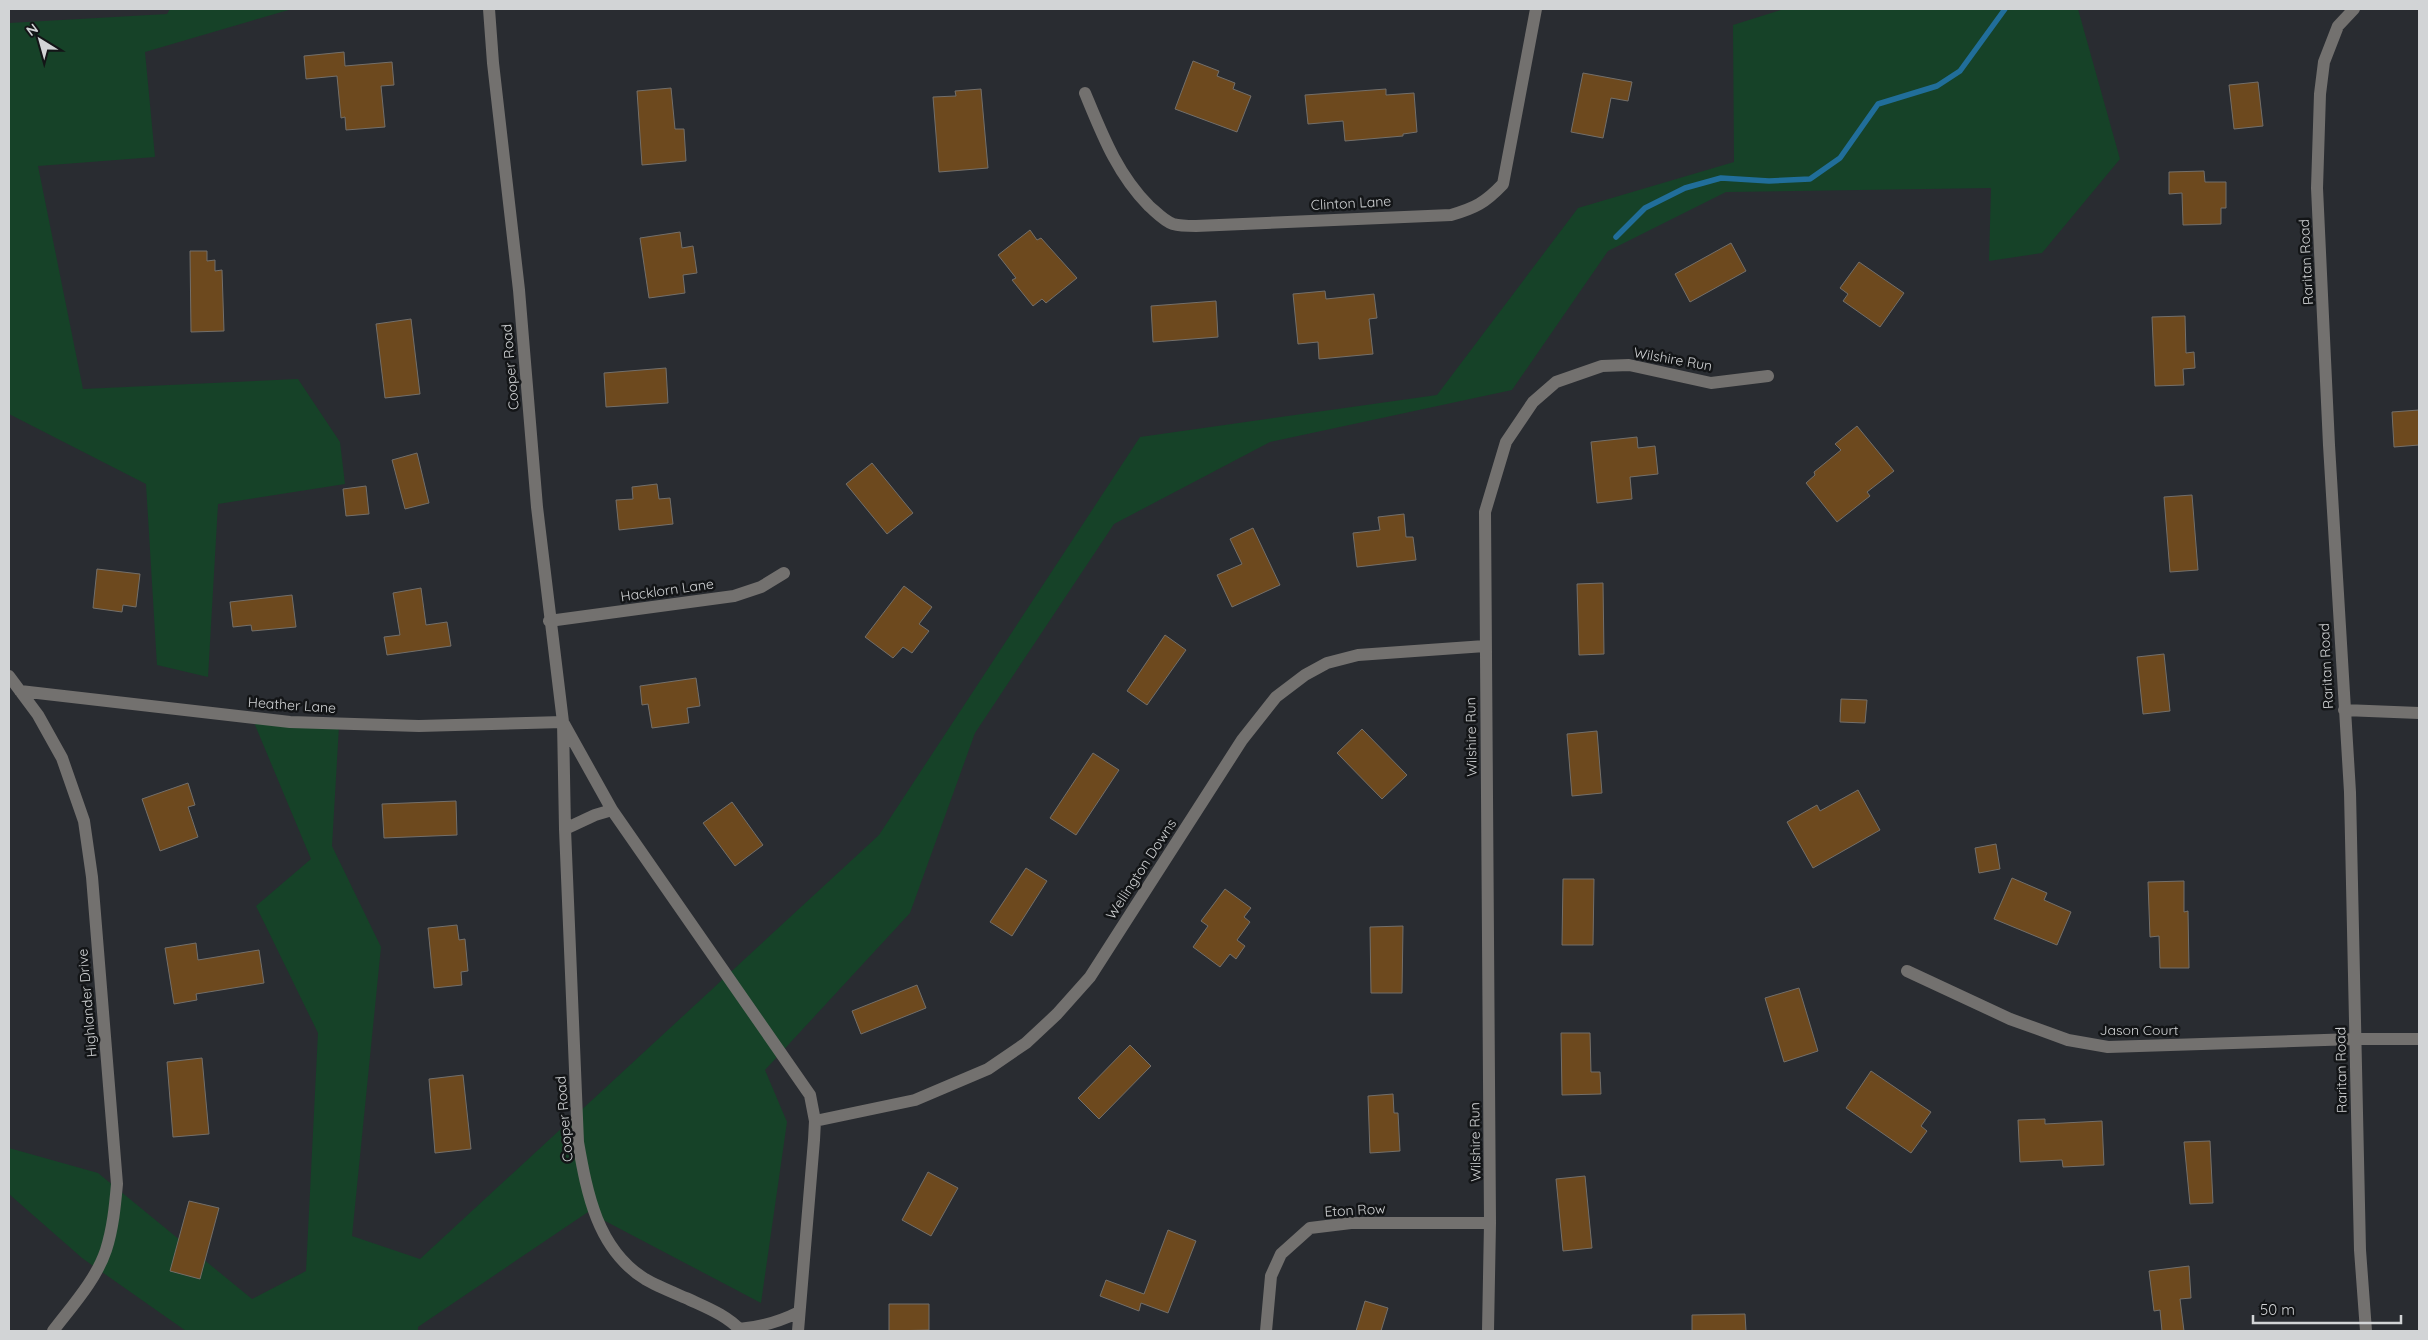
<svg xmlns="http://www.w3.org/2000/svg" width="2428" height="1340" font-family="Quicksand,sans-serif">
  <rect width="100%" height="100%" fill="#292c31"/>
  <path fill="#164228" d="M170 9H292L145 52 155 157 38 166 83 389 298 379 340 442 345 484 218 504 208 677 157 665 146 484 9 414V23L167 14Z
    M1784 9H2078L2120 159 2042 253 1989 261 1991 188 1726 192 1608 251 1512 390 1270 442 1114 524 975 733 910 913 765 1070 787 1122 761 1303 588 1212 418 1327V1331H186L82 1258 9 1194V1148L98 1173 252 1299 306 1271 318 1033 256 906 311 859 250 713 339 726 332 846 381 947 352 1236 420 1259 879 835 1140 437 1437 395 1578 208 1734 162 1733 25Z"/>
  <g fill="none" stroke-linecap="round" stroke-linejoin="round">
    <path stroke="#216e9a" stroke-width="5.5" d="M1616 237 1645 208 1685 188 1721 178 1769 181 1810 179 1840 158 1878 104 1937 86 1960 71 2005 9"/>
  </g>
  <path fill="#6d491e" stroke="#736f6a" d="M344 52 345 66 392 62 394 85 381 86 385 127 346 130 345 117 341 118 337 76 306 79 304 56Z
    M1193 61 1219 71 1217 76 1235 83 1233 89 1251 96 1237 132 1175 109Z
    M1583 73 1632 82 1628 101 1611 98 1603 138 1571 132Z
    M2258 82 2263 126 2234 129 2229 85Z
    M671 88 675 129H684L686 161 642 165 637 91Z
    M981 89 988 168 939 172 933 97 956 96 955 91Z
    M1386 89V95L1414 93 1417 132 1403 134V136L1345 141 1343 121 1308 124 1305 95Z
    M2204 171 2205 182H2226V208H2221V224L2183 225 2182 193 2169 194V172Z
    M1030 230 1037 240 1041 238 1077 278 1046 303 1042 299 1033 306 1012 280 1016 278 998 255Z
    M680 232 682 248 693 246 697 273 683 275 685 293 649 298 640 238Z
    M1731 243 1746 271 1690 302 1675 274Z
    M190 251H207V261L215 260V271L222 270 224 331 191 332Z
    M1859 262 1904 293 1880 327 1843 301 1848 294 1840 288Z
    M1325 291 1326 299 1374 294 1377 318 1369 319 1373 354 1319 359 1318 342 1298 344 1293 294Z
    M1216 301 1218 337 1153 342 1151 306Z
    M2185 316 2186 353 2194 352 2195 368 2183 369 2184 385 2155 386 2152 317Z
    M411 319 420 394 385 398 376 324Z
    M666 368 668 403 606 407 604 373Z
    M2419 410V445L2394 447 2392 412Z
    M1857 426 1894 471 1867 492 1870 496 1837 522 1806 483 1815 475 1814 472 1841 450 1835 444Z
    M1637 437 1638 448 1655 446 1658 474 1630 477 1632 499 1597 503 1591 442Z
    M417 453 429 503 405 509 392 460Z
    M872 463 913 513 887 534 846 484Z
    M657 484 659 499 670 498 673 524 619 530 616 500 633 499 632 487Z
    M366 486 369 514 346 516 343 489Z
    M2192 495 2198 570 2170 572 2164 497Z
    M1404 514 1406 537H1413L1416 560 1357 567 1353 533 1380 530 1378 517Z
    M1253 528 1280 585 1232 607 1217 575 1242 564 1230 539Z
    M97 569 140 574 136 607 123 605 122 612 93 608Z
    M1603 583 1604 654 1579 655 1577 584Z
    M904 586 932 607 919 624 929 631 912 653 903 647 893 658 865 637Z
    M421 588 426 625 447 622 451 646 387 655 384 637 400 635 393 593Z
    M292 595 296 627 252 631 251 625 233 627 230 602Z
    M1165 635 1186 650 1147 705 1127 691Z
    M2164 654 2170 711 2143 714 2137 657Z
    M696 678 700 706 687 708 689 723 652 728 648 704 642 705 640 686Z
    M1841 699 1867 700 1865 723 1840 722Z
    M1362 729 1407 775 1382 799 1337 753Z
    M1597 731 1602 793 1572 796 1567 734Z
    M1093 753 1119 770 1076 835 1050 818Z
    M188 783 195 805 188 807 198 837 160 851 142 799Z
    M1858 790 1880 830 1813 868 1787 822 1817 805 1820 811Z
    M456 801 457 835 384 838 382 804Z
    M732 802 763 845 735 866 703 823Z
    M1996 844 2000 869 1979 873 1975 848Z
    M1026 868 1047 881 1012 936 990 922Z
    M2012 878 2047 893 2044 900 2071 912 2057 945 1994 919Z
    M1563 879H1594L1593 945H1562Z
    M2184 881V912L2188 911 2189 968H2160L2159 936 2150 937 2148 882Z
    M1225 889 1251 908 1244 917 1250 922 1237 940 1245 946 1236 959 1230 954 1220 967 1193 947 1208 926 1201 921Z
    M457 925 459 940 465 939 468 971 461 972 462 985 434 988 428 928Z
    M1403 926 1402 993H1371L1370 927Z
    M196 943 198 960 259 950 264 983 196 994 197 1000 174 1004 165 948Z
    M917 985 926 1008 861 1034 852 1011Z
    M1799 988 1818 1051 1784 1062 1765 998Z
    M1561 1033H1590L1591 1072H1600L1601 1094 1562 1095Z
    M1130 1045 1151 1066 1099 1119 1078 1098Z
    M202 1058 209 1134 173 1137 167 1062Z
    M1871 1071 1931 1112 1921 1126 1927 1131 1911 1153 1846 1108Z
    M463 1075 471 1149 435 1153 429 1079Z
    M1393 1094 1394 1113H1398L1400 1151 1370 1153 1368 1096Z
    M2045 1119V1124L2102 1121 2104 1165 2063 1167 2062 1160 2020 1162 2018 1120Z
    M2210 1141 2213 1203 2190 1204 2184 1142Z
    M928 1172 958 1188 931 1236 902 1220Z
    M1585 1176 1592 1248 1563 1251 1556 1179Z
    M189 1201 219 1208 200 1279 170 1271Z
    M1168 1230 1196 1241 1168 1313 1141 1303 1139 1311 1100 1296 1106 1280 1144 1294Z
    M2189 1266 2191 1298 2180 1299 2184 1331H2162L2160 1310 2154 1311 2149 1271Z
    M1365 1301 1388 1308 1381 1331H1356Z
    M889 1304H929V1330L889 1331Z
    M1745 1314 1746 1331H1692V1315Z"/>
  <g fill="none" stroke-linecap="round" stroke-linejoin="round">
    <path stroke="#73716f" stroke-width="12" d="M489 9 493 63 519 290 537 507 563 722 565 829 578 1142C587 1193 597 1249 645 1279 657 1286 672 1292 686 1298 705 1307 727 1315 741 1331
      M2354 9 2338 26 2324 62 2320 94 2317 188 2329 445 2350 792 2360 1250 2366 1331
      M1085 93C1102 134 1117 174 1149 206 1156 212 1164 221 1173 224 1180 226 1189 226 1196 226L1451 215C1475 208 1485 203 1503 184L1536 9
      M549 621 734 596 761 587 784 573
      M9 676 38 715 62 758 84 821 92 877 117 1184C115 1206 113 1228 106 1250 96 1280 72 1306 53 1331
      M20 691 290 722 419 726 563 722
      M2344 710 2419 713
      M564 724 612 810 810 1095 815 1121 814 1140 798 1331
      M565 829 595 815 612 810
      M1907 971 2010 1019 2068 1040 2108 1047 2355 1039H2419
      M815 1121 915 1100 988 1069 1026 1043 1057 1014 1090 977 1242 740 1276 697 1305 675 1327 663 1358 655 1485 646
      M739 1329C762 1327 779 1322 799 1312
      M1266 1331 1271 1276 1281 1254 1310 1228 1351 1223H1490
      M1488 1331 1490 1223 1485 512 1506 442 1533 402 1556 382 1602 366 1629 365 1711 383 1768 376"/>
  </g>
  <g text-anchor="middle" stroke-width="5" stroke-linejoin="round" paint-order="stroke">
    <g font-size="14" fill="#d2d4d6" stroke="#131517">
      <text transform="translate(1351 203) rotate(-3)" y="5">Clinton Lane</text>
      <text transform="translate(2306 262) rotate(-93)" y="5">Raritan Road</text>
      <text transform="translate(1673 359) rotate(10)" y="5">Wilshire Run</text>
      <text transform="translate(510 367) rotate(-95)" y="5">Cooper Road</text>
      <text transform="translate(667 590) rotate(-8)" y="5">Hacklorn Lane</text>
      <text transform="translate(2326 666) rotate(-93)" y="5">Raritan Road</text>
      <text transform="translate(292 705) rotate(4)" y="5">Heather Lane</text>
      <text transform="translate(1471 737) rotate(-91)" y="5">Wilshire Run</text>
      <text transform="translate(1141 869) rotate(-57)" y="5">Wellington Downs</text>
      <text transform="translate(87 1003) rotate(-95)" y="5">Highlander Drive</text>
      <text x="2139" y="1035">Jason Court</text>
      <text transform="translate(2341 1070) rotate(-91)" y="5">Raritan Road</text>
      <text transform="translate(564 1119) rotate(-95)" y="5">Cooper Road</text>
      <text transform="translate(1475 1142) rotate(-91)" y="5">Wilshire Run</text>
      <text transform="translate(1355 1210) rotate(-3)" y="5">Eton Row</text>
    </g>
  </g>
  <rect width="2428" height="1340" fill="none" stroke="#d2d4d6" stroke-width="20"/>
  <g transform="translate(40 40) rotate(323)" stroke="#131517" stroke-width="4" paint-order="stroke">
  <path d="M0-4L9 19L0 12L-9 19Z" fill="#d2d4d6"/>
  <text y="-8" font-size="14" font-weight="bold" text-anchor="middle" fill="#d2d4d6">N</text>
  </g>
  <path d="M2253 1315v8h148v-8" fill="none" stroke="#d2d4d6" stroke-width="2.5"/>
  <text x="2260" y="1315" font-size="15" fill="#d2d4d6" stroke="#131517" stroke-width="4" paint-order="stroke">50 m</text>
</svg>
